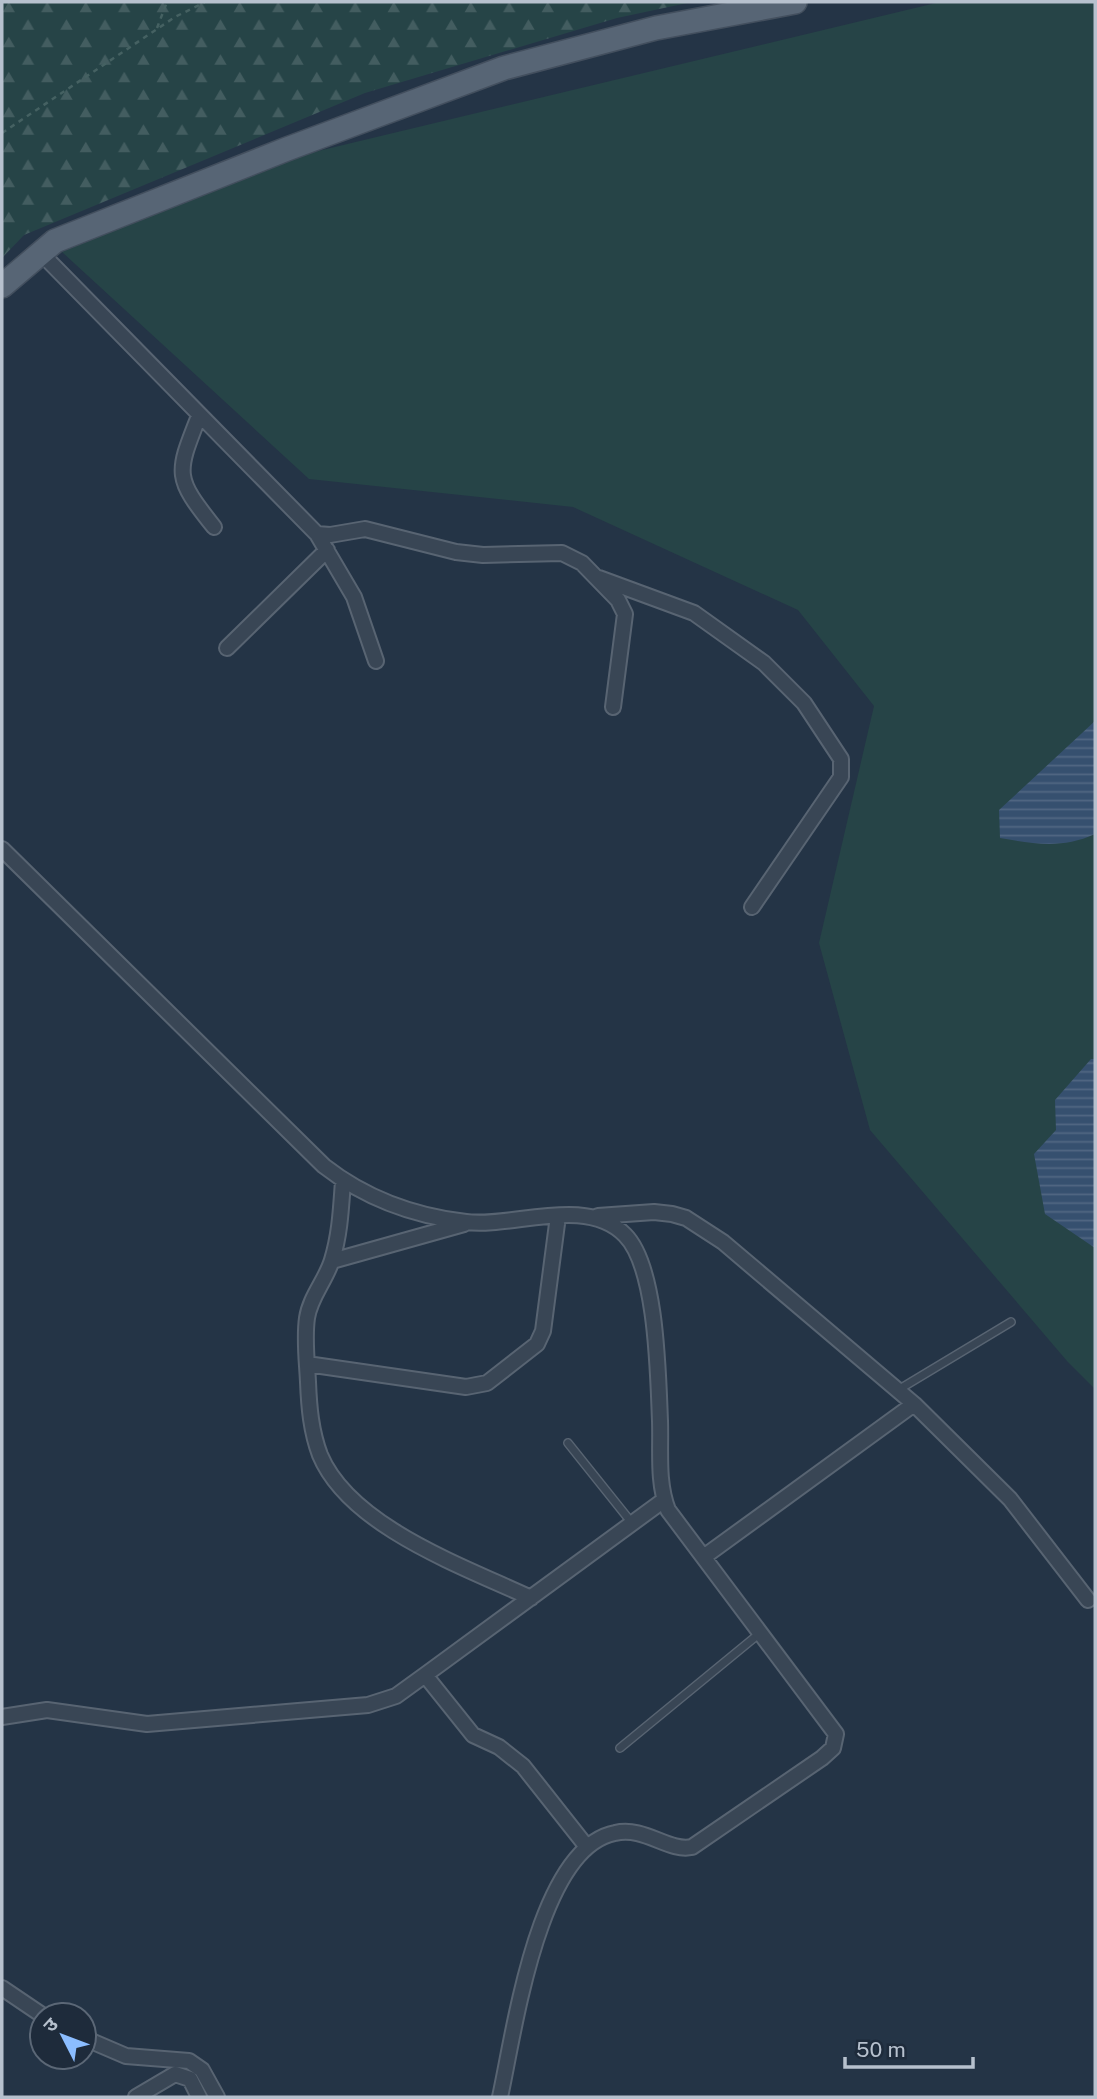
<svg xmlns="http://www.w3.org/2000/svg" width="1097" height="2099" font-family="'Public Sans','Noto Sans Devanagari',sans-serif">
  <defs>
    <pattern id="forest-firs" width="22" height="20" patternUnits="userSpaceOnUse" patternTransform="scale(1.75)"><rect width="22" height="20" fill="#264447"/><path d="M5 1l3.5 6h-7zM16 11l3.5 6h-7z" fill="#435d60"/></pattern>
    <pattern id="water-rules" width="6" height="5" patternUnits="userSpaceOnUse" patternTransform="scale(1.75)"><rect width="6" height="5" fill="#36506f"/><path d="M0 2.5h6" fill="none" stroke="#516782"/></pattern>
  </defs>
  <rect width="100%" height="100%" fill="#243446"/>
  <path fill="#264447" d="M940 2H1095V1389L1067 1361 870 1130 819 943 874 706 798 610 573 507 309 479 62 252 289 158Z"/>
  <path fill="url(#forest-firs)" d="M2 2H692L617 18 365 93 24 235 2 258Z"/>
  <path fill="url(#water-rules)" d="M1095 721V834C1062 849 1035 844 1000 838L999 810Z
    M1091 1059H1095V1248L1045 1214 1034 1154 1056 1130 1055 1100Z"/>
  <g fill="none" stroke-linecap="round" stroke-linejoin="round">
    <defs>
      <path id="lane" d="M898 1390 1011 1322
        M568 1443 632 1523
        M620 1748 760 1633"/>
      <path id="street" d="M39 251 317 534 330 535 365 529 456 552 483 555 562 553 582 563 618 600 625 614 613 707
        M199 416C176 474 174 477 214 527
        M317 534 354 597 376 661
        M599 578 694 613 764 663 804 703 841 759V777L752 907
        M227 648 327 550
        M2 849 324 1166C365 1198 414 1216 466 1222 513 1228 586 1195 625 1235 657 1267 658 1375 660 1421 661 1451 657 1482 668 1510L836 1734 833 1748 822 1758 692 1847C668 1852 645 1826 615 1833 538 1848 514 2034 500 2097
        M343 1181C341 1208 340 1234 332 1260 326 1280 310 1297 307 1318 304 1339 307 1361 308 1382 309 1407 311 1431 320 1455 350 1527 465 1567 531 1598
        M598 1216 654 1212 672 1214 686 1218 723 1242 914 1404 1010 1499 1088 1600
        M332 1261 464 1224
        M307 1364 466 1387 487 1383 537 1344 543 1331 558 1216
        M705 1556 914 1404
        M425 1675 473 1735 499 1747 523 1766 587 1847
        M2 1717 47 1710 147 1724 368 1705 396 1696 425 1675 664 1500
        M2 1988 42 2015
        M84 2038 126 2056 189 2061 202 2070 217 2097
        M136 2097 175 2074 190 2079 199 2097"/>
      <path id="primary" d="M2 286 55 241 287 149 504 68 656 28 795 2"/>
    </defs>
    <use href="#lane" stroke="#586472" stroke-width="10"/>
    <use href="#street" stroke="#586472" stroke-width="18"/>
    <use href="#primary" stroke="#434f5e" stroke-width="26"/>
    <path stroke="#456162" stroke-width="2.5" stroke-dasharray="5 5" stroke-linecap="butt" d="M157 28 167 2
      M2 133 175 17 205 2"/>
    <use href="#lane" stroke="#394655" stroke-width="7"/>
    <use href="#street" stroke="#394655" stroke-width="14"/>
    <use href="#primary" stroke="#576575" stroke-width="23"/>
  </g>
  <rect width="1097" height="2099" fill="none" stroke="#b7c1ce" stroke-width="7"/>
  <g transform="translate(63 2036) rotate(312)"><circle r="33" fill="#1e2b3b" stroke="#5b6776" stroke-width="2"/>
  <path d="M0-5L12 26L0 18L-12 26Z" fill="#8bbdff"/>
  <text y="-10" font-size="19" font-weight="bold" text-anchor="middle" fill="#b7c1ce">उ</text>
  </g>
  <path d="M845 2057v10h128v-10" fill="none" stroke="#b7c1ce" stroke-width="3.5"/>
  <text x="856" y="2057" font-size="21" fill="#b7c1ce" stroke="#1e2b3b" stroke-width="5" paint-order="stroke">50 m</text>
</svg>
